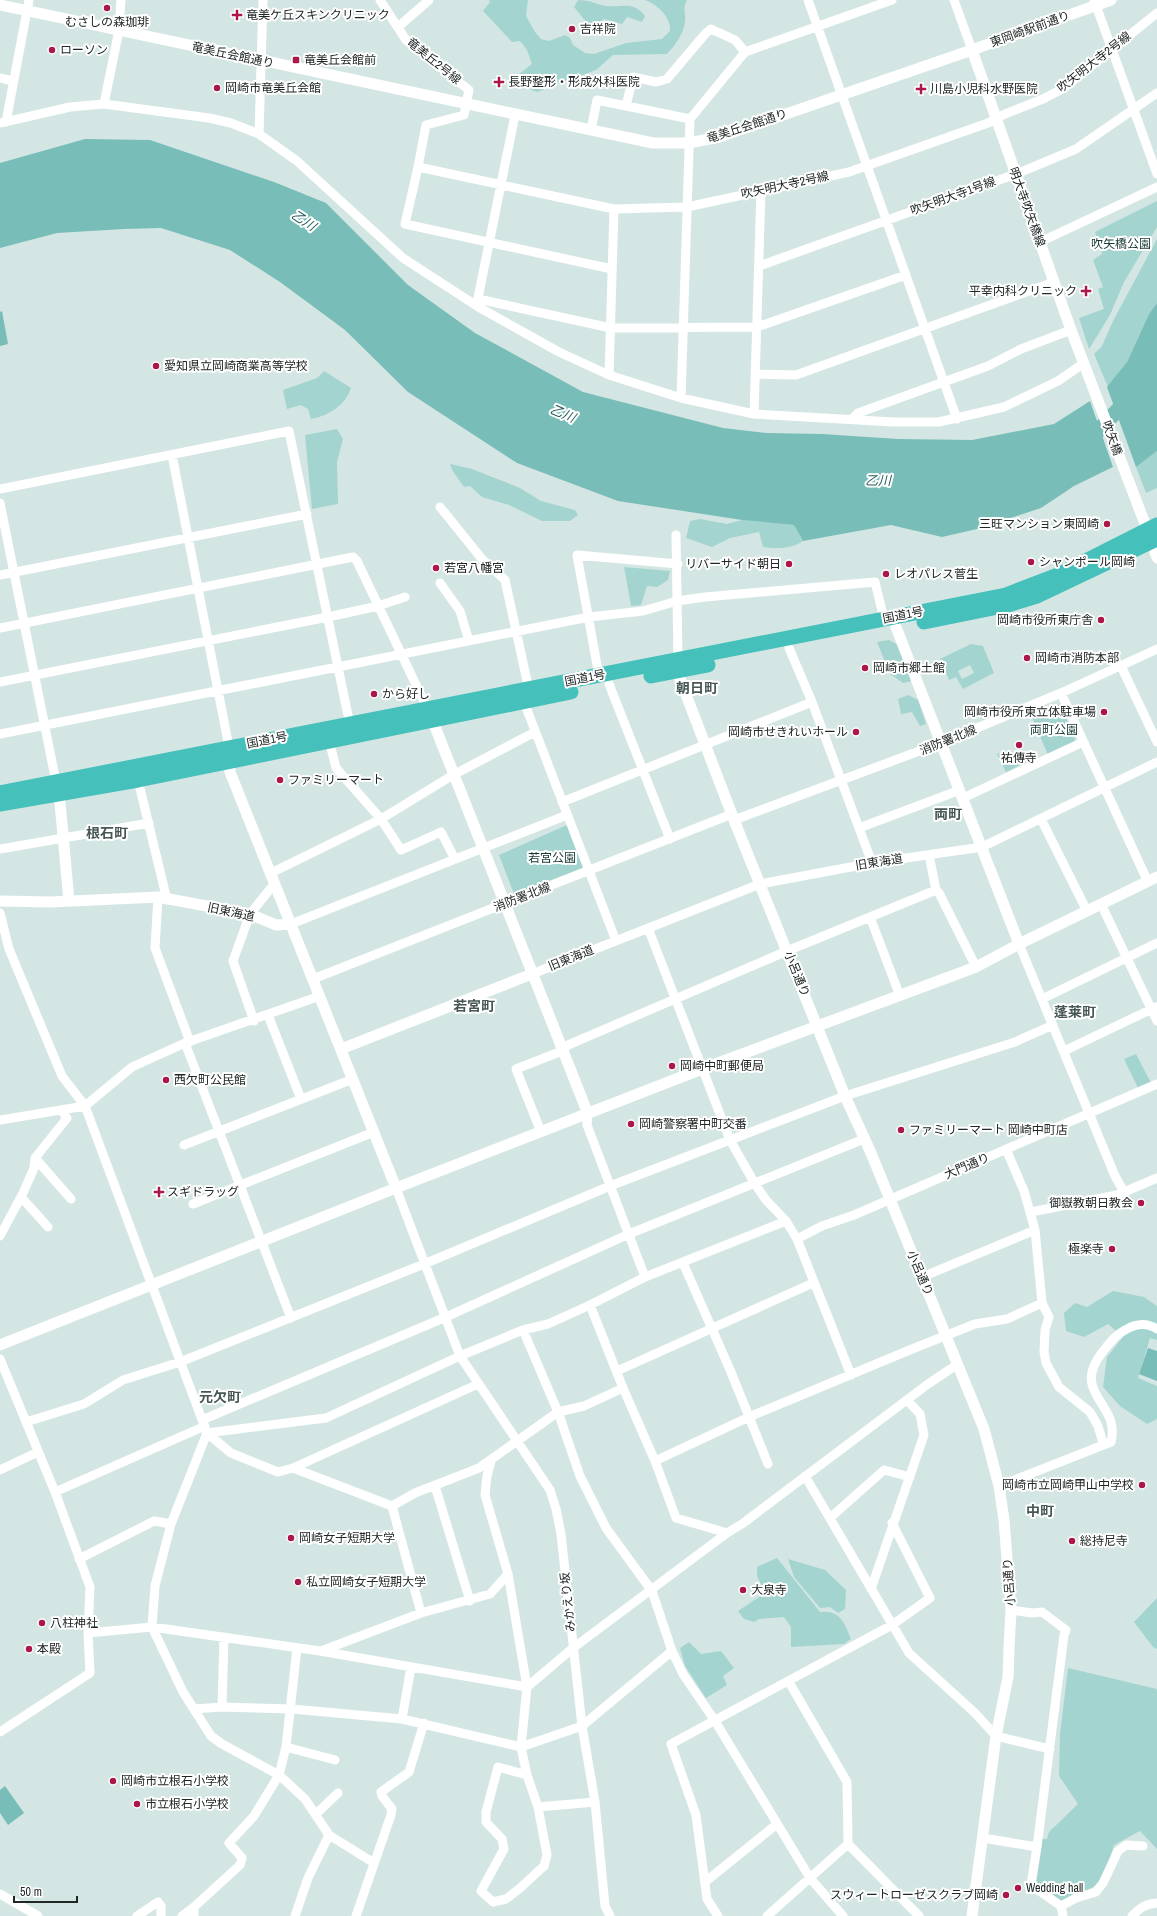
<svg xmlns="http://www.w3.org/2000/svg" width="1157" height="1916" font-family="'Archivo Narrow','Noto Sans JP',sans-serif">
  <rect width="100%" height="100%" fill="#d4e6e4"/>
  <path fill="#a3d4cf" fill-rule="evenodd" d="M489 0H528L526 16 535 32 541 39 549 41 565 35 570 38 573 45 585 53 594 54 626 43 662 39 670 31C671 17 658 5 645 0H687C682 10 686 11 685 21 684 34 675 45 667 54L613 55 596 70 537 92C526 88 522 85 519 74L532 64 527 50 520 41 512 42 483 11 490 2Z
    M578 0C590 0 595 4 606 6 624 8 632 0 645 16L642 22 627 17 622 24 604 19 599 23 597 32 590 29 588 24 574 7Z
    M1157 201V227L1124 282 1110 315 1089 349 1079 318 1104 309 1098 289 1103 287 1093 260 1102 254 1095 232Z
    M1157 239V303L1149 314 1127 362 1108 387 1094 354 1102 346 1113 321Z
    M324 371 351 388C345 406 328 416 311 419L308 409 301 405 287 409 283 390 317 378Z
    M337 429 343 439 337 462 338 504 312 509 305 435Z
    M1157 451V488L1146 493 1136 467Z
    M450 464 472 469 520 488 541 501 575 510 578 515 570 521H542L509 505 482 497 470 486 464 487 452 470Z
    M700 519 727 524 742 520 794 525 803 541C792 549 776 549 763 547L759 532 730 538 712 547 686 538 690 521Z
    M624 567 670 571 668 580 657 587 647 586 641 605 631 606Z
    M889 640 898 645 912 681 903 683 890 674 877 642Z
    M971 644 983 646 994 673 963 689 956 677 949 680 940 659ZM970 665 974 673 962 679 958 671Z
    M908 695 918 700 926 724 920 726 912 712 901 714 898 699Z
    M1060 704 1076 742 1048 755 1031 715Z
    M1006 750 1011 751 1020 765 1006 772 997 754Z
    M567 825 585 869 516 899 499 855Z
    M1136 1054 1151 1083 1138 1088 1124 1059Z
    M1113 1291 1144 1297 1157 1306V1340L1150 1338 1138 1378 1157 1386V1419L1147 1424 1120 1406 1103 1387 1107 1357 1123 1337 1108 1324 1084 1337 1066 1331 1064 1313 1075 1303 1087 1307Z
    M777 1558 820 1612C840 1610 844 1622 851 1639L844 1644 791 1647V1627L784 1617 759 1619 754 1622 744 1619 738 1611 765 1593 757 1576V1567Z
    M788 1559 825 1570 846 1590 845 1609 838 1613 830 1607 820 1608 794 1577Z
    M1157 1598V1649L1153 1647 1134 1622Z
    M689 1642 701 1654 721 1651 734 1668 723 1676 727 1685 706 1698 685 1666 680 1648Z
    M1068 1668 1157 1689V1849L1140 1831 1114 1845C1109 1858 1106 1879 1093 1887 1084 1893 1071 1895 1061 1901L1034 1882 1042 1839H1047L1049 1832 1078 1804 1059 1776 1060 1734Z"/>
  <path fill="#78bdb8" d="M85 139 150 140 274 182 326 203 408 285 475 333 583 392 723 428 767 433 822 434 898 439 972 440 1054 424 1090 401 1113 467 1074 486 1041 508 977 529 942 537 891 525 803 541 794 525 742 520 618 501 517 463 408 392 345 330 280 282 230 250 161 228 124 229 57 233 0 248V163Z
    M1157 303V451L1136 467 1107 387 1127 362 1149 314Z
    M2 311 8 344 0 346V312Z
    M1148 1348 1157 1351V1381L1139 1374Z
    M5 1786 24 1813 8 1825 0 1813V1790Z"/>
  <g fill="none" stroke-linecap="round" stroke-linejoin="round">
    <path stroke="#78bdb8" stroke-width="15" d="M1084 440 1095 434 1130 397"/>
    <path stroke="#fff" stroke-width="9" d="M380 0 406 40 469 90 464 115 426 125 418 167 614 209 687 207 849 172 988 123 1005 114 1043 99 1064 88 1157 13
      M808 0 957 419
      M954 0 972 50
      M1094 0 1157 174
      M398 27 429 0
      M0 78 13 81
      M104 104 209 118 231 123 259 134 297 161 403 258 480 308 559 352 609 375 681 398 754 414 893 422H939L1004 407 1058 381 1084 363
      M626 106 633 77 656 82 667 79 706 33 711 29 735 40 745 52
      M6 122 29 0
      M0 123 70 107 104 104 119 30 121 0
      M591 130 597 100 690 119
      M259 134 263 0
      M418 167 405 224 612 269
      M1040 242 1157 187
      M759 266 1016 174 1076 149 1157 93
      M478 299 611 328 757 327 906 275
      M477 303 515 115
      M756 374 796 375 1054 282
      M609 375 614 209
      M681 398 690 119 745 52 892 0
      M754 414 761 190
      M853 418 858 413 988 366 1021 349 1071 330
      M172 455 229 747
      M0 489 289 431 350 725
      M0 503 56 782
      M440 507 482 559 505 580 529 690
      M676 535 678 660
      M1155 540 1154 553 1157 559
      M0 575 307 514
      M440 583 460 611 469 641
      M0 628 353 557 357 561 428 710
      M789 648 812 702 872 863
      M1121 666 1157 742
      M599 676 577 555 678 564
      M0 682 328 617 378 606 405 597
      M609 684 670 839
      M1061 693 1148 882
      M524 702 616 941
      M0 734 589 617 643 611 677 601 705 597 875 582 884 619
      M329 740 336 768 381 819 401 850 441 832 455 859
      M138 780 167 900
      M963 798 1083 742
      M562 802 812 702
      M1041 819 1087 911
      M734 820 941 743 1061 693 1157 649
      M859 828 960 790
      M0 849 149 823
      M929 855 936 890 939 893 976 967
      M271 873 381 819 453 775 535 732
      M158 897 155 948 190 1042
      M1101 904 1157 1021
      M0 913 9 949 62 1076 85 1106 207 1433 231 1453 278 1472 293 1468 392 1506
      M870 917 900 996
      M291 924 567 815
      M648 928 730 1140 755 1184 766 1200 786 1221 797 1239 822 1226 854 1215 1157 1084
      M1019 944 1115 1176 1124 1192
      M532 974 760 884 872 863 982 847 1157 762
      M313 979 732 814
      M1042 999 1157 943
      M268 1015 301 1099
      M254 1021 233 961 250 914 275 883
      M185 1043 291 1318
      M1064 1051 1156 1007
      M588 1114 587 1125 645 1277
      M0 1120 85 1106 132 1067 185 1043 320 996
      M541 1132 516 1069 562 1051 568 1045 787 951 936 890
      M184 1145 353 1079
      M1006 1149 1024 1191 1035 1230 1042 1303 1049 1317 1045 1330 1044 1352 1046 1363 1059 1387 1090 1412 1098 1426 1103 1443
      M35 1158 71 1199
      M396 1188 460 1356 550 1490 556 1509 561 1534 582 1726 595 1802 605 1906 610 1916
      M21 1197 48 1227
      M193 1204 374 1132
      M1031 1212 1117 1195 1157 1178
      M0 1236 23 1193 34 1168 35 1158 67 1118 62 1111
      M797 1239 851 1375
      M683 1263 731 1372 768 1464
      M922 1277 1035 1230
      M590 1305 623 1388 655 1461 676 1518 727 1533
      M523 1330 558 1412 580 1476 606 1528 652 1591 672 1651 683 1674 715 1721 810 1878 843 1916
      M0 1359 55 1492 90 1587 88 1633 90 1673 0 1732
      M617 1371 813 1283
      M202 1420 446 1317 629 1234 864 1139
      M26 1422 84 1404 123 1380 180 1362 424 1264 610 1186 730 1140 845 1096 1015 1042 1053 1025
      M207 1433 326 1418 460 1356 523 1330 548 1324 590 1305 645 1277 786 1221
      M491 1461 487 1476 485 1495 508 1574 527 1687 521 1747 527 1775 538 1807 547 1855 544 1866 519 1889 506 1899 493 1902 481 1891 504 1849 502 1839 486 1822V1812L498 1767 527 1775
      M655 1461 749 1417 912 1349 975 1324 1007 1319 1042 1303
      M293 1468 478 1384
      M0 1470 38 1452
      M805 1476 909 1653 975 1713 996 1736 1050 1749
      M435 1486 470 1601
      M999 1486 1111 1442C1121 1404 1071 1394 1101 1354 1108 1345 1115 1335 1125 1330 1135 1324 1146 1322 1157 1329
      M55 1492 205 1426
      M392 1506 415 1493 479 1468 558 1412 584 1406 623 1388
      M392 1506 421 1613
      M830 1518 884 1470 910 1477
      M79 1559 154 1521 171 1524
      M871 1589 924 1435 920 1414 907 1400
      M88 1633 152 1627 320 1651 527 1687 573 1648 727 1533 742 1524 928 1384 958 1364
      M321 1651 421 1613 490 1594 508 1574
      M789 1682 847 1782 848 1844 919 1916
      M222 1707 224 1637
      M194 1709 222 1707 292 1709 402 1719 521 1747 582 1726 672 1651
      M402 1719 411 1667
      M286 1747 335 1760
      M538 1807 595 1802
      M316 1814 338 1793
      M329 1835 374 1863
      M983 1838 1037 1847 1064 1635 1066 1630 1042 1612 1032 1613 1011 1610
      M1037 1847 1031 1885 1061 1906 1063 1916
      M705 1882 777 1824
      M0 1894 38 1916
      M1061 1906 1076 1898 1096 1892 1103 1883 1118 1851 1126 1845 1143 1846
      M137 1916 158 1902 161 1906V1916
      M182 1916 194 1907
      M194 1916V1907L240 1865 242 1858 229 1843 254 1816 279 1775 222 1744 211 1736 183 1692 152 1627 155 1586 171 1524 207 1433
      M295 1916 308 1878 329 1835 305 1799 279 1775 286 1747 297 1648
      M356 1916 391 1815 392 1809 382 1796 381 1792 409 1772 424 1723
      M718 1916 707 1899 696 1815 671 1744 892 1625 930 1598 892 1523
      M767 1916 848 1844
      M1132 1916C1140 1908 1145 1904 1157 1903"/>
    <path stroke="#fff" stroke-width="11" d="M0 5 653 143H689L719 137 972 50 1111 0
      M972 50 1071 330 1147 529
      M896 627 1019 944
      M678 664 677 671 734 820 845 1096 871 1153 984 1429 999 1486 1004 1520 1011 1610 1009 1648 1008 1677 996 1736 972 1916
      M430 714 588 1114
      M229 754 230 772 396 1188
      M59 792 69 901
      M0 901 51 902 158 897 250 914 276 925 291 924
      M341 1049 532 974
      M0 1345 396 1188 702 1069 976 967 1019 944 1157 877"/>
    <path stroke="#46c0bb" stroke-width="15" d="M924 622 1008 605 1037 596 1157 539
      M651 676 708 665
      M0 793 1006 595 1058 575 1157 525
      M0 804 138 780 571 692"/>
  </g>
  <g fill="#ab1748" stroke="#fff" stroke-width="1.5">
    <circle cx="107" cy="8" r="4"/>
    <path d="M235 9h4v4h4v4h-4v4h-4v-4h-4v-4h4z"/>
    <circle cx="572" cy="29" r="4"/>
    <circle cx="52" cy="50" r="4"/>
    <rect x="292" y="56" width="8" height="8" rx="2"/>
    <path d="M497 76h4v4h4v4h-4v4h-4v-4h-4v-4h4z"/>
    <circle cx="217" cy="88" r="4"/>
    <path d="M919 83h4v4h4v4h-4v4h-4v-4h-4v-4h4z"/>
    <path d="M1084 285h4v4h4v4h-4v4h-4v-4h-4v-4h4z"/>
    <circle cx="156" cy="366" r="4"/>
    <circle cx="1107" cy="524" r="4"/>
    <circle cx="1031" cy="562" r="4"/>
    <circle cx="789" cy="564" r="4"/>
    <circle cx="436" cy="568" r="4"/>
    <circle cx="886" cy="574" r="4"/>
    <circle cx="1101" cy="620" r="4"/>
    <circle cx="1027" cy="658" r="4"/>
    <circle cx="865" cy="668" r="4"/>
    <circle cx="374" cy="694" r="4"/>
    <circle cx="1104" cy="712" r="4"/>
    <circle cx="856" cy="732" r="4"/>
    <circle cx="1019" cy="745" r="4"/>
    <circle cx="280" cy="780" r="4"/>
    <circle cx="672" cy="1066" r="4"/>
    <circle cx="166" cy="1080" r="4"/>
    <circle cx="631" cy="1124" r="4"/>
    <circle cx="901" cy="1130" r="4"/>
    <path d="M157 1186h4v4h4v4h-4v4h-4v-4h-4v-4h4z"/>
    <circle cx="1141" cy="1203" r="4"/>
    <circle cx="1112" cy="1249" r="4"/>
    <circle cx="1142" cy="1485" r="4"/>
    <circle cx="291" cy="1538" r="4"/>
    <circle cx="1072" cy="1541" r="4"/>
    <circle cx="298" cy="1582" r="4"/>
    <circle cx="743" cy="1590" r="4"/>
    <circle cx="42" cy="1623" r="4"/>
    <circle cx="29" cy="1649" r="4"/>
    <circle cx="113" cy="1781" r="4"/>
    <circle cx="137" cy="1804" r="4"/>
    <circle cx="1018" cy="1888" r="4"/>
    <circle cx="1006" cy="1895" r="4"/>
  </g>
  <g text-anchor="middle" stroke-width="4" stroke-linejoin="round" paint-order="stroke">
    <g font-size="12" fill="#202726" stroke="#fff" text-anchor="start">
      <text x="246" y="19">竜美ケ丘スキンクリニック</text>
      <text x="107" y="26" text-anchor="middle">むさしの森珈琲</text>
      <text x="580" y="33">吉祥院</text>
      <text x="60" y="54">ローソン</text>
      <text x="304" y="64">竜美丘会館前</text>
      <text x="508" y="86">長野整形・形成外科医院</text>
      <text x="225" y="92">岡崎市竜美丘会館</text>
      <text x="930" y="93">川島小児科水野医院</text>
      <text x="1077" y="295" text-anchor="end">平幸内科クリニック</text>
      <text x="164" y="370">愛知県立岡崎商業高等学校</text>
      <text x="1099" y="528" text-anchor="end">三旺マンション東岡崎</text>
      <text x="1039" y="566">シャンポール岡崎</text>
      <text x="781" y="568" text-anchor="end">リバーサイド朝日</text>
      <text x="444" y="572">若宮八幡宮</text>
      <text x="894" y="578">レオパレス菅生</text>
      <text x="1093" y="624" text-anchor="end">岡崎市役所東庁舎</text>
      <text x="1035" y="662">岡崎市消防本部</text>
      <text x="873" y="672">岡崎市郷土館</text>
      <text x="382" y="698">から好し</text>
      <text x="1096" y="716" text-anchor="end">岡崎市役所東立体駐車場</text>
      <text x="848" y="736" text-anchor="end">岡崎市せきれいホール</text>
      <text x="1019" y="762" text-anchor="middle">祐傳寺</text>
      <text x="288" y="784">ファミリーマート</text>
      <text x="680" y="1070">岡崎中町郵便局</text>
      <text x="174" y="1084">西欠町公民館</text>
      <text x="639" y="1128">岡崎警察署中町交番</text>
      <text x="909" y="1134">ファミリーマート 岡崎中町店</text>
      <text x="167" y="1196">スギドラッグ</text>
      <text x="1133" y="1207" text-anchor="end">御嶽教朝日教会</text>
      <text x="1104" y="1253" text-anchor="end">極楽寺</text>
      <text x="1134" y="1489" text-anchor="end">岡崎市立岡崎甲山中学校</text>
      <text x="299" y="1542">岡崎女子短期大学</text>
      <text x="1080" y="1545">総持尼寺</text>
      <text x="306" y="1586">私立岡崎女子短期大学</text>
      <text x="751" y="1594">大泉寺</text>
      <text x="50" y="1627">八柱神社</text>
      <text x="37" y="1653">本殿</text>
      <text x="121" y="1785">岡崎市立根石小学校</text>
      <text x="145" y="1808">市立根石小学校</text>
      <text x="1026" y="1892">Wedding hall</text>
      <text x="998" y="1899" text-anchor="end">スウィートローゼスクラブ岡崎</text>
    </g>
    <g font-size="12" fill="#202726" stroke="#fff">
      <text transform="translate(1030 29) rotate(-20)" y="4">東岡崎駅前通り</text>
      <text transform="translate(233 55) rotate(12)" y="4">竜美丘会館通り</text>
      <text transform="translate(434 61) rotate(39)" y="4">竜美丘2号線</text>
      <text transform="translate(1094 62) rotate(-38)" y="4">吹矢明大寺2号線</text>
      <text transform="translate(747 126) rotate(-18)" y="4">竜美丘会館通り</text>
      <text transform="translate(785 185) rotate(-12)" y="4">吹矢明大寺2号線</text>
      <text transform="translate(953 196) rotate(-20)" y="4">吹矢明大寺1号線</text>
      <text transform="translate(1027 207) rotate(70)" y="4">明大寺吹矢橋線</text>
      <text transform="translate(1112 438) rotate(70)" y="4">吹矢橋</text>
      <text transform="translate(903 615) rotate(-11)" y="4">国道1号</text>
      <text transform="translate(585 678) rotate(-11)" y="4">国道1号</text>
      <text transform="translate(267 740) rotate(-11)" y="4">国道1号</text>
      <text transform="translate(948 740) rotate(-22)" y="4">消防署北線</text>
      <text transform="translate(879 862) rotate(-9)" y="4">旧東海道</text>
      <text transform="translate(522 897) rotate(-21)" y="4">消防署北線</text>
      <text transform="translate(231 912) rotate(12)" y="4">旧東海道</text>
      <text transform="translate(571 958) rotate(-22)" y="4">旧東海道</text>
      <text transform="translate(797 974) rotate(68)" y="4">小呂通り</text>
      <text transform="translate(967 1166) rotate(-23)" y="4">大門通り</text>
      <text transform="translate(920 1273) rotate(67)" y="4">小呂通り</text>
      <text transform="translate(1009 1582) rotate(-94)" y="4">小呂通り</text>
      <text transform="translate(568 1602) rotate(-96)" y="4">みかえり坂</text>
    </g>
    <g font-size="12" fill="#183a38" stroke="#fff">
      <text x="1121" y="248">吹矢橋公園</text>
      <text x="1054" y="734">両町公園</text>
      <text x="552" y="862">若宮公園</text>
    </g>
    <g font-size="13" font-style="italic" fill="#255f5c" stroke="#fff">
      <text transform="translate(304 220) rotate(33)" y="5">乙川</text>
      <text transform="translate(563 413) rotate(23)" y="5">乙川</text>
      <text x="878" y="485">乙川</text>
    </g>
    <g font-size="14" font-weight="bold" fill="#475755" stroke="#fff">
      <text x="697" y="693">朝日町</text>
      <text x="948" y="819">両町</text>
      <text x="107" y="838">根石町</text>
      <text x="474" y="1011">若宮町</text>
      <text x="1075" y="1017">蓬莱町</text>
      <text x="220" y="1402">元欠町</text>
      <text x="1040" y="1516">中町</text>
    </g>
  </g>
  <path d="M14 1896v6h63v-6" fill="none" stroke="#202726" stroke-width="2"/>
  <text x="20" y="1896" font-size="12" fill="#202726" stroke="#ffffff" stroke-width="3" paint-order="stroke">50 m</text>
</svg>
